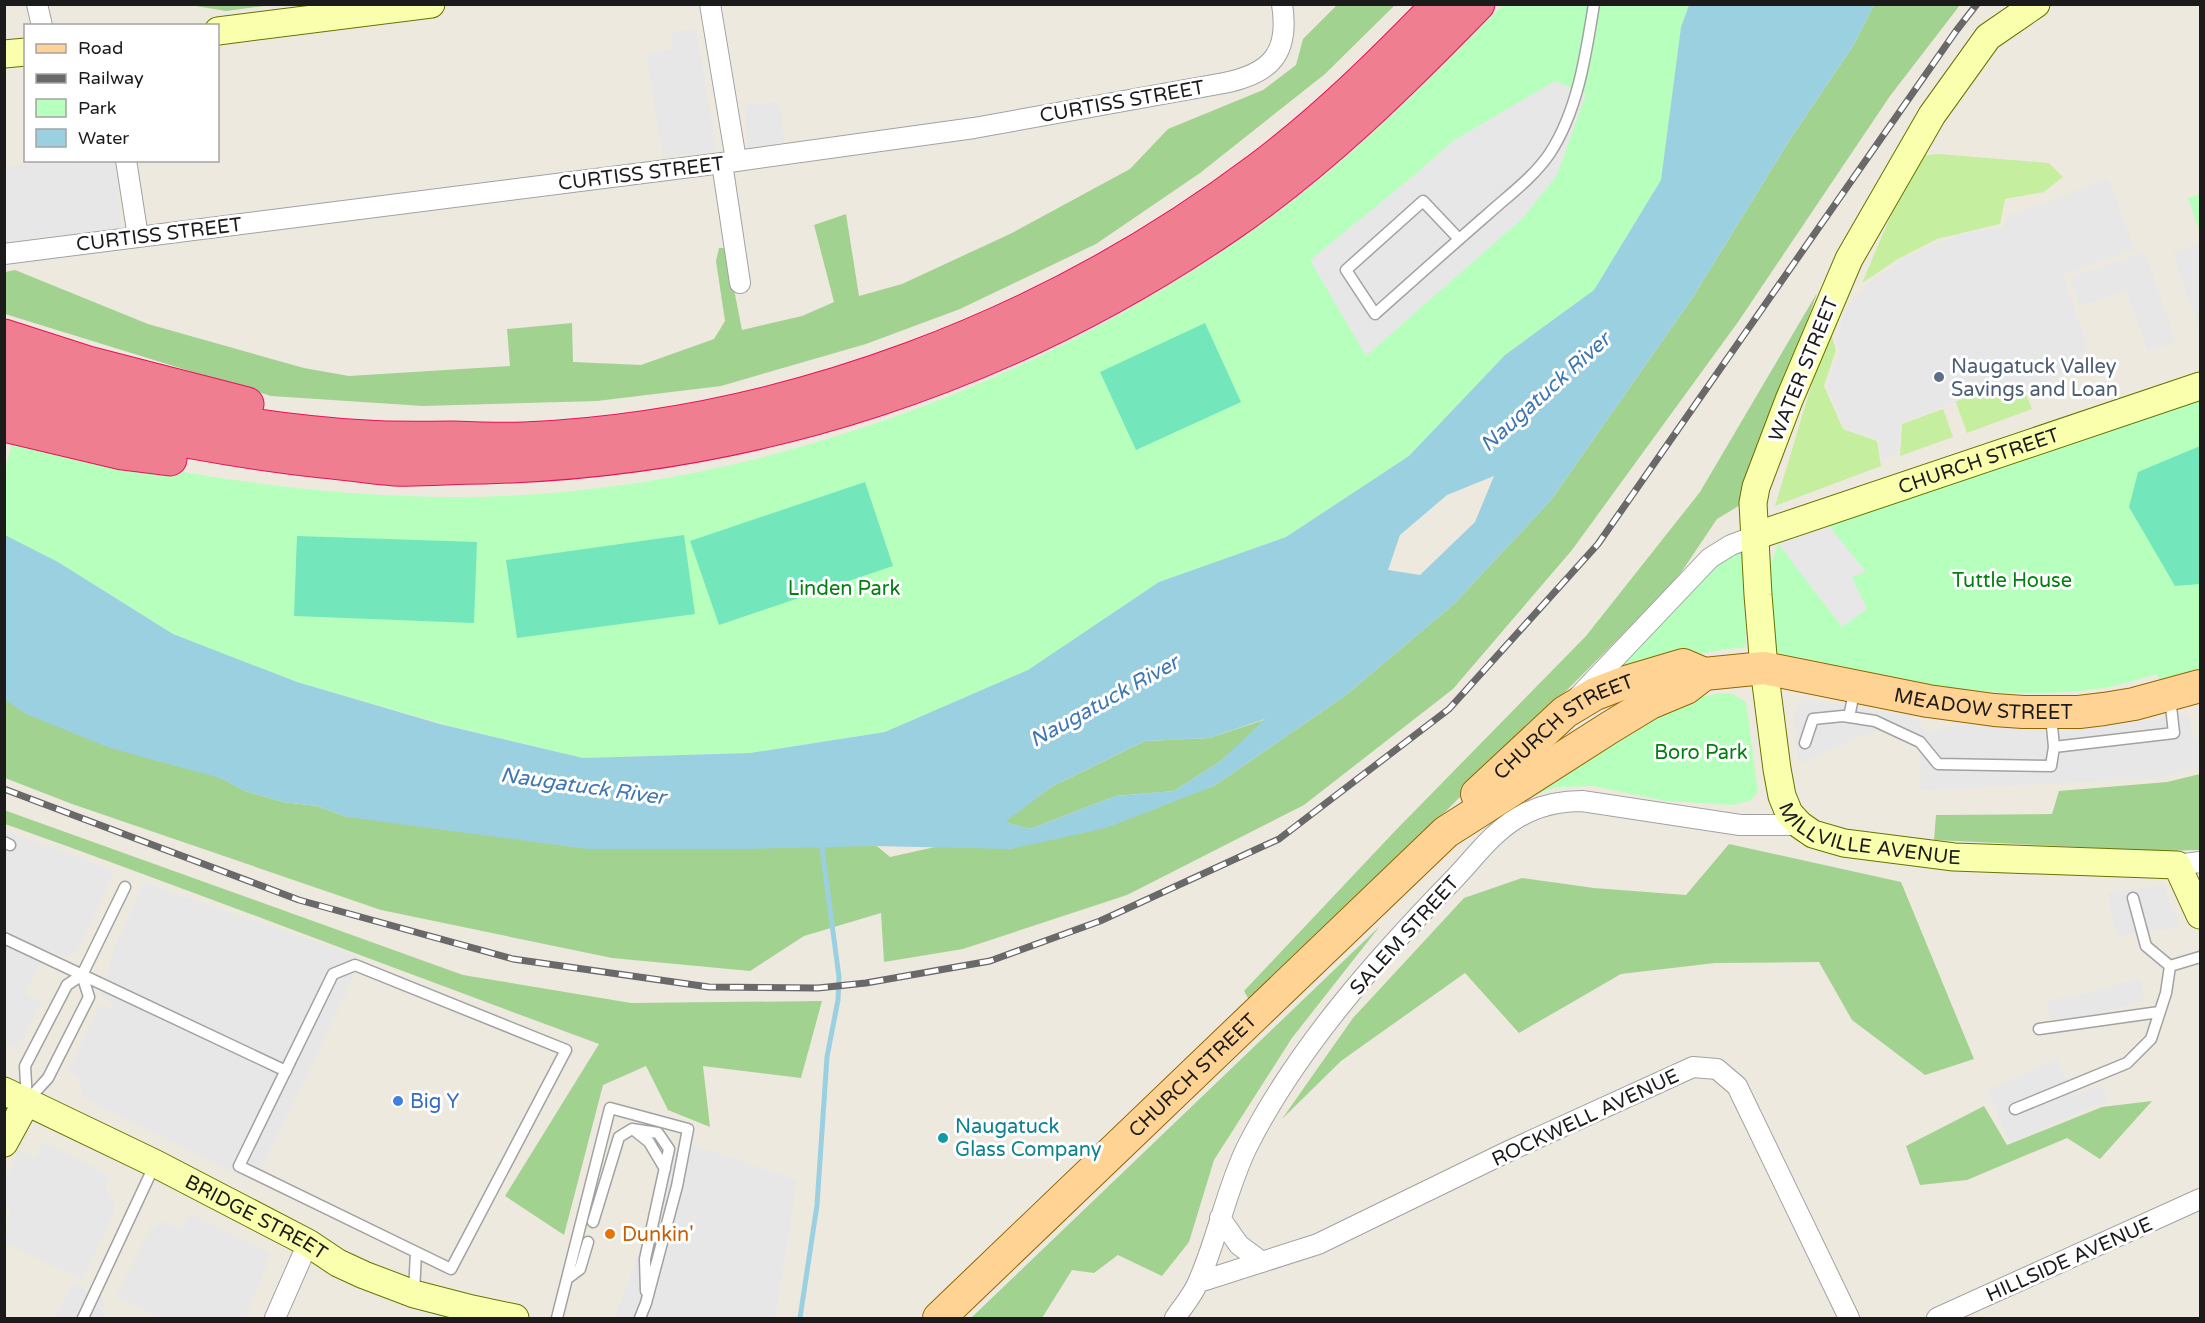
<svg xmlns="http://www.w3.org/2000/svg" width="2205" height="1323" font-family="'Varela Round',sans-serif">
  <rect width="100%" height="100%" fill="#eee9df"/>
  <path fill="#c5ef9f" d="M1938 154 2049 163 2063 177 2044 192 2005 199 2000 224 1937 239 1898 259 1862 283 1905 182 1921 156Z
    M1829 327 1836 350 1824 386 1843 429 1877 441 1881 466 1775 506Z
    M1990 388 1997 391 2002 401 2019 393 2027 396 2032 409 1967 433 1955 400Z
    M1943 409 1953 437 1900 456 1902 424Z"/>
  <path fill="#a2d290" d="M190 5V4L272 5 226 11Z
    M1337 5H1395L1325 74 1200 173 1096 244 960 309 866 344 721 386 597 401 423 406 271 396 5 314V272L15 270 148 324 304 368 349 376 510 366 507 329 572 323 573 362 641 365 714 339 725 321 716 261 719 248H726L742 330 802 316 834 302 814 225 846 214 859 296 902 284 1012 233 1130 169 1168 129 1263 90 1296 65 1303 39Z
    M1874 5H1960L1890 96 1738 322 1572 550 1453 689 1304 805 1127 895 963 949 884 962 881 913 804 936 750 971 612 958 381 910 72 804 5 778 4 697 221 778 245 791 283 802 317 806 347 817 854 827 890 857 971 839 1010 849 1214 786 1346 695 1454 604 1551 500 1693 297 1789 141 1853 46Z
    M1817 293 1742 504 1717 519 1674 583 1252 1005 1244 991 1394 832 1586 636 1700 492Z
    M1267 719 1221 761 1174 791 1116 796 1030 829 1004 822 1051 787 1145 741 1209 738Z
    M2200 774V850L2162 851 1934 840 1936 815 2052 814 2059 791 2167 782Z
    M4 810 463 975 631 1003 822 1001 801 1078 703 1066 710 1127 668 1110 646 1066 603 1085 564 1235 505 1196 599 1044C401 971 204 895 5 824Z
    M1729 844 1901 882 1974 1059 1925 1075 1852 1020 1819 962 1715 963 1621 974 1519 1033 1465 973 1341 1061 1282 1119 1353 1018 1464 898 1522 878 1594 888 1686 895Z
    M1380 926 1292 1038 1214 1160 1189 1242 1162 1276 1118 1255 1094 1273 1072 1270 1042 1318H971Z
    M2152 1101 2100 1159 2067 1138 1967 1180 1920 1185 1906 1146 1984 1106 2007 1145 2102 1107Z"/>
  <path fill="#b6ffbd" d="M1503 5H1689L1681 27 1661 180 1594 290 1505 355 1409 456 1286 537 1159 582 1028 670 885 732 750 753 583 758 450 726 297 682 173 634 58 562 5 535V471L13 438C161 471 310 498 461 497 755 496 1068 376 1299 196 1373 138 1438 70 1503 5Z
    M2200 194V233L2188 198Z
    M2200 382V686L2164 696 2157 674C2139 679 2121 685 2104 688 1992 705 1878 677 1769 659L1763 587 1780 539 2081 441Z
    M1742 546 1746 647C1696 652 1647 666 1599 683L1724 554Z
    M1721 693 1733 694 1746 702 1758 792 1750 801 1732 805 1666 801 1592 786 1557 787 1510 804 1559 766 1694 698Z"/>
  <path fill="#74e6bc" d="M1205 323 1241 402 1136 450 1100 372Z
    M2200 446V584L2175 586 2129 507 2138 472Z
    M865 482 893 566 719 625 690 541Z
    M684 535 695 614 517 638 506 560Z
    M297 536 477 542 474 623 294 616Z"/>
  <path fill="#e7e7e7" d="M696 29 717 150 663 158 646 53 673 49 671 33Z
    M1555 81 1586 94 1557 175 1523 218 1366 356 1310 260 1412 177 1454 140Z
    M780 102 784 142 748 147 745 105Z
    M50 160 116 161 121 228 5 241V167Z
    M2108 179 2135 249 2063 274 2088 348 2076 364 2056 378 2005 395 2002 383 1900 424 1898 455 1882 460 1878 440 1844 428 1827 385 1839 350 1837 340 1844 312 1865 286 1901 260 1925 248 1958 235 1980 230 2005 228 2006 217Z
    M2199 244 2200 323 2197 324 2173 253Z
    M2145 252 2176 341 2148 351 2126 290 2080 306 2070 278Z
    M1826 522 1866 572 1852 577 1867 609 1842 627 1776 541Z
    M1807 700 1909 716 1919 723 1926 734 1951 726 2036 725 2053 731 2111 726 2187 714 2194 740 2200 738V768L2160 778 1921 790 1920 743 1913 732 1907 728 1897 724H1889L1800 763 1797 755 1794 717 1800 701Z
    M4 830 115 871 78 950 70 956H63L47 949 27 991 28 996 41 1002 18 1049 5 1042Z
    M144 883 355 955 354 977 255 1181 228 1170 82 1097 79 1080 76 1076 68 1072 100 1004 109 1009H112L114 1006 112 1003 101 997 114 949Z
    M2163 885 2180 927 2116 936 2108 893Z
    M2139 978 2145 1000 2093 1015 2049 1019 2048 1001 2088 993Z
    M2057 1059 2074 1097 2101 1085 2108 1100 2010 1143 1987 1090Z
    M680 1140 797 1181 775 1318H615Z
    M43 1142 110 1176 105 1188 114 1200 113 1216 82 1280 5 1242 10 1207 5 1202V1181L19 1150 34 1157 37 1156Z
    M190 1214 271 1254 246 1316 242 1318H160L116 1297 150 1229 161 1222 182 1228Z
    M73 1283 105 1300 101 1312 110 1318H55Z"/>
  <path fill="#9bd0e1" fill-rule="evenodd" d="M1689 5H1874L1853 46 1789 141 1693 297 1551 500 1454 604 1346 695 1214 786 1106 828 1010 849 874 846 743 849H588L347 817 317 806 283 802 245 791 220 778 110 748 26 714 5 700V535L58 562 173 634 297 682 440 724 583 758 750 753 885 732 1028 670 1159 582 1286 537 1409 456 1505 355 1594 290 1661 180 1681 27ZM1494 476 1475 522 1420 575 1388 570 1400 535 1447 495ZM1265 719 1221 761 1174 791 1116 796 1030 829 1005 822 1051 787 1145 741 1209 738Z"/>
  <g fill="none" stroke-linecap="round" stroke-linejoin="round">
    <path stroke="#9bd0e1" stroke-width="5" d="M800 1318 817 1205 827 1057 838 1000 839 977 821 841"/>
    <defs>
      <path id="lane" d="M1459 239 1423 201 1346 270 1375 314C1412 281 1450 247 1488 214 1509 195 1534 177 1550 153 1578 110 1586 54 1594 4
        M2051 716 2054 747 2174 733 2170 698
        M1849 717 1855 688
        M1805 743 1813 719 1843 716 1875 721 1920 742 1938 764 2051 766 2054 747
        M4 842 10 845
        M2133 898 2146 946 2170 966 2200 957
        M4 938 286 1071
        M82 975 89 997 48 1078 27 1101 25 1066 67 985 82 975 125 887
        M2039 1029 2159 1012
        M2015 1109 2127 1063 2151 1039 2166 993 2170 966
        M634 1130 649 1142 665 1169
        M593 1222 619 1137 632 1129 658 1133 669 1149 645 1259 646 1291
        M568 1278 580 1269 588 1242
        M414 1293 416 1252 239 1166 333 974 355 965 566 1050 451 1269 416 1252
        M83 1318 155 1164
        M557 1318 610 1108 688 1129 677 1186 646 1303 640 1318"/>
      <path id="street" d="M37 4 42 26
        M710 4 736 160
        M126 160 138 237
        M722 163 740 283
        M4 254 722 163 974 128 1224 83C1270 74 1290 54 1282 4
        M1579 696 1710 558 1731 545 1755 536
        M2177 865 2200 862
        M1220 1218 1239 1245 1262 1262
        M1199 1282 1318 1244 1511 1150 1693 1067 1717 1069 1737 1086 1849 1318
        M275 1318 308 1243
        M1175 1318C1183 1306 1194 1294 1199 1280 1218 1237 1226 1190 1247 1147 1297 1048 1378 957 1455 878 1475 857 1492 833 1517 818 1537 806 1559 801 1582 801L1740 825H1800
        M1937 1318 2200 1199"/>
      <g id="secondary">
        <path id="s1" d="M2036 4 1988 37 1932 115 1849 259 1789 400 1756 487 1753 503 1758 595 1764 668 1777 769 1782 796 1789 813 1800 825 1813 834 1844 843 1954 857 2177 865 2200 915"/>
        <path d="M218 31 431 4"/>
        <path d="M4 54 26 52"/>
        <path id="s2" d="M1755 536 2200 386"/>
        <path id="s3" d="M4 1091 156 1164 308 1243 338 1263 364 1275 414 1294 472 1309 515 1318"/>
        <path d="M4 1143 27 1101"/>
      </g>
      <g id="primary">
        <path id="s4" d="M1477 794 1565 712 1595 694 1629 681 1683 665 1704 674 1764 668 1928 701 1994 710 2023 712H2079L2104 709 2134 704 2200 686"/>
        <path id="s5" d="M939 1318 1446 832 1609 728 1650 703 1686 688 1704 674"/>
      </g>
      <path id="highway" d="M4 336 88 363 247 404
        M4 368C34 377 64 388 95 396 117 402 141 405 164 410 231 423 298 433 366 437 395 439 424 438 453 438 476 439 500 440 524 439 787 427 1049 327 1259 169 1324 120 1382 63 1439 4
        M4 397C108 428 214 449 322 461 346 463 370 467 395 469 424 470 454 467 484 467 753 460 1007 377 1229 225 1321 162 1400 84 1478 4
        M4 425 122 453 170 459"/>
    </defs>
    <use href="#lane" stroke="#a2a2a2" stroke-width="13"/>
    <use href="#street" stroke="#a2a2a2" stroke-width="22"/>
    <use href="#secondary" stroke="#667400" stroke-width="29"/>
    <use href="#primary" stroke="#926500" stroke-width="34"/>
    <use href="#highway" stroke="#e61257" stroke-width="35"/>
    <use href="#lane" stroke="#fff" stroke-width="10"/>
    <use href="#street" stroke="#fff" stroke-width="20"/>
    <use href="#secondary" stroke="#f9ffac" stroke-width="27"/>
    <use href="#primary" stroke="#ffd393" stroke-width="32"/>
    <use href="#highway" stroke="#ef7e91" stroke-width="33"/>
    <defs>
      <path id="rail" d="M4 789 299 900 513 959 709 987 818 988 866 983 990 961 1100 921 1279 839 1449 709 1598 544 1956 31 1977 4"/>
    </defs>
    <use href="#rail" stroke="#696969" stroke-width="7"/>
    <use href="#rail" stroke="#fff" stroke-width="4.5" stroke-dasharray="14" stroke-linecap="butt"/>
  </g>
  <circle fill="#5c6f8a" stroke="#fff" stroke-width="2" cx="1939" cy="377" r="6"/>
  <circle fill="#3f7fe0" stroke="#fff" stroke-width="2" cx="398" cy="1101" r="6"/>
  <circle fill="#0f9aa8" stroke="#fff" stroke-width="2" cx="943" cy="1138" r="6"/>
  <circle fill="#e8710a" stroke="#fff" stroke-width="2" cx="610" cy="1234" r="6"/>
  <g text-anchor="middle" stroke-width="6" stroke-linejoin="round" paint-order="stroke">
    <g font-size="20" fill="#1b1b1b" stroke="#fff">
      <text transform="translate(1122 101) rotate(-10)" y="7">CURTISS STREET</text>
      <text transform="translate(641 173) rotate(-7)" y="7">CURTISS STREET</text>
      <text transform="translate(159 234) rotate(-7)" y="7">CURTISS STREET</text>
      <text transform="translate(1803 369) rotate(-68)" y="7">WATER STREET</text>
      <text dy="7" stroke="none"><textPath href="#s2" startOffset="236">CHURCH STREET</textPath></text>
      <text dy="7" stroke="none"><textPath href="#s4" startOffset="554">MEADOW STREET</textPath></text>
      <text dy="7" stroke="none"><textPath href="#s4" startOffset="111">CHURCH STREET</textPath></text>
      <text dy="7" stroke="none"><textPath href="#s1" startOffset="982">MILLVILLE AVENUE</textPath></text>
      <text transform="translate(1404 935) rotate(-48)" y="7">SALEM STREET</text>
      <text dy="7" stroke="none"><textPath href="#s5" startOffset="351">CHURCH STREET</textPath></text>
      <text transform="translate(1585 1117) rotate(-25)" y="7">ROCKWELL AVENUE</text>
      <text dy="7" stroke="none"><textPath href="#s3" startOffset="282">BRIDGE STREET</textPath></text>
      <text transform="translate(2069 1259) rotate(-24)" y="7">HILLSIDE AVENUE</text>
    </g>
    <g font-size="20" fill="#4e5e75" stroke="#fff" text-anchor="start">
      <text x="1951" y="373">Naugatuck Valley<tspan x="1951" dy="23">Savings and Loan</tspan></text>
    </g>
    <g font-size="20" fill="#01820e" stroke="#fff">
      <text x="2012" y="587">Tuttle House</text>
      <text x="844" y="595">Linden Park</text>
      <text x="1701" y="759">Boro Park</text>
    </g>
    <g font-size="20" fill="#366cbe" stroke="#fff" text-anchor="start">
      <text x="410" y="1108">Big Y</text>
    </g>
    <g font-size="20" fill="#0d838f" stroke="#fff" text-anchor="start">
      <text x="955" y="1133">Naugatuck<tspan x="955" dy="23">Glass Company</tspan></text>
    </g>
    <g font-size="20" fill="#c56008" stroke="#fff" text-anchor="start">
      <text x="622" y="1241">Dunkin'</text>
    </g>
    <g font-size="21" font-style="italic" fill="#3f77b3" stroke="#fff">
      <text transform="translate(1545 392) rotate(-42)" y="7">Naugatuck River</text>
      <text transform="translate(1104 701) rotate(-29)" y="7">Naugatuck River</text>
      <text transform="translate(583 786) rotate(8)" y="7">Naugatuck River</text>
    </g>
  </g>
  <rect width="2205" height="1323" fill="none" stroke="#1b1b1b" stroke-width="12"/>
  <rect x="24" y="24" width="195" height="138" fill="#ffffff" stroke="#a4a4a4" stroke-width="1.5"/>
  <rect x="36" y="44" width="30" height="9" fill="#ffd393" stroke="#a4a4a4" stroke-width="1.5"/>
  <text x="78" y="54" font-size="18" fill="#1b1b1b">Road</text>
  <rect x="36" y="74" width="30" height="9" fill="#696969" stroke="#a4a4a4" stroke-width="1.5"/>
  <text x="78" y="84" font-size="18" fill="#1b1b1b">Railway</text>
  <rect x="36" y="99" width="30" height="18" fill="#b6ffbd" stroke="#a4a4a4" stroke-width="1.5"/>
  <text x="78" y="114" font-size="18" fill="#1b1b1b">Park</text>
  <rect x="36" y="129" width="30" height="18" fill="#9bd0e1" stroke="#a4a4a4" stroke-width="1.5"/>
  <text x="78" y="144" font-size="18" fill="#1b1b1b">Water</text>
</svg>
